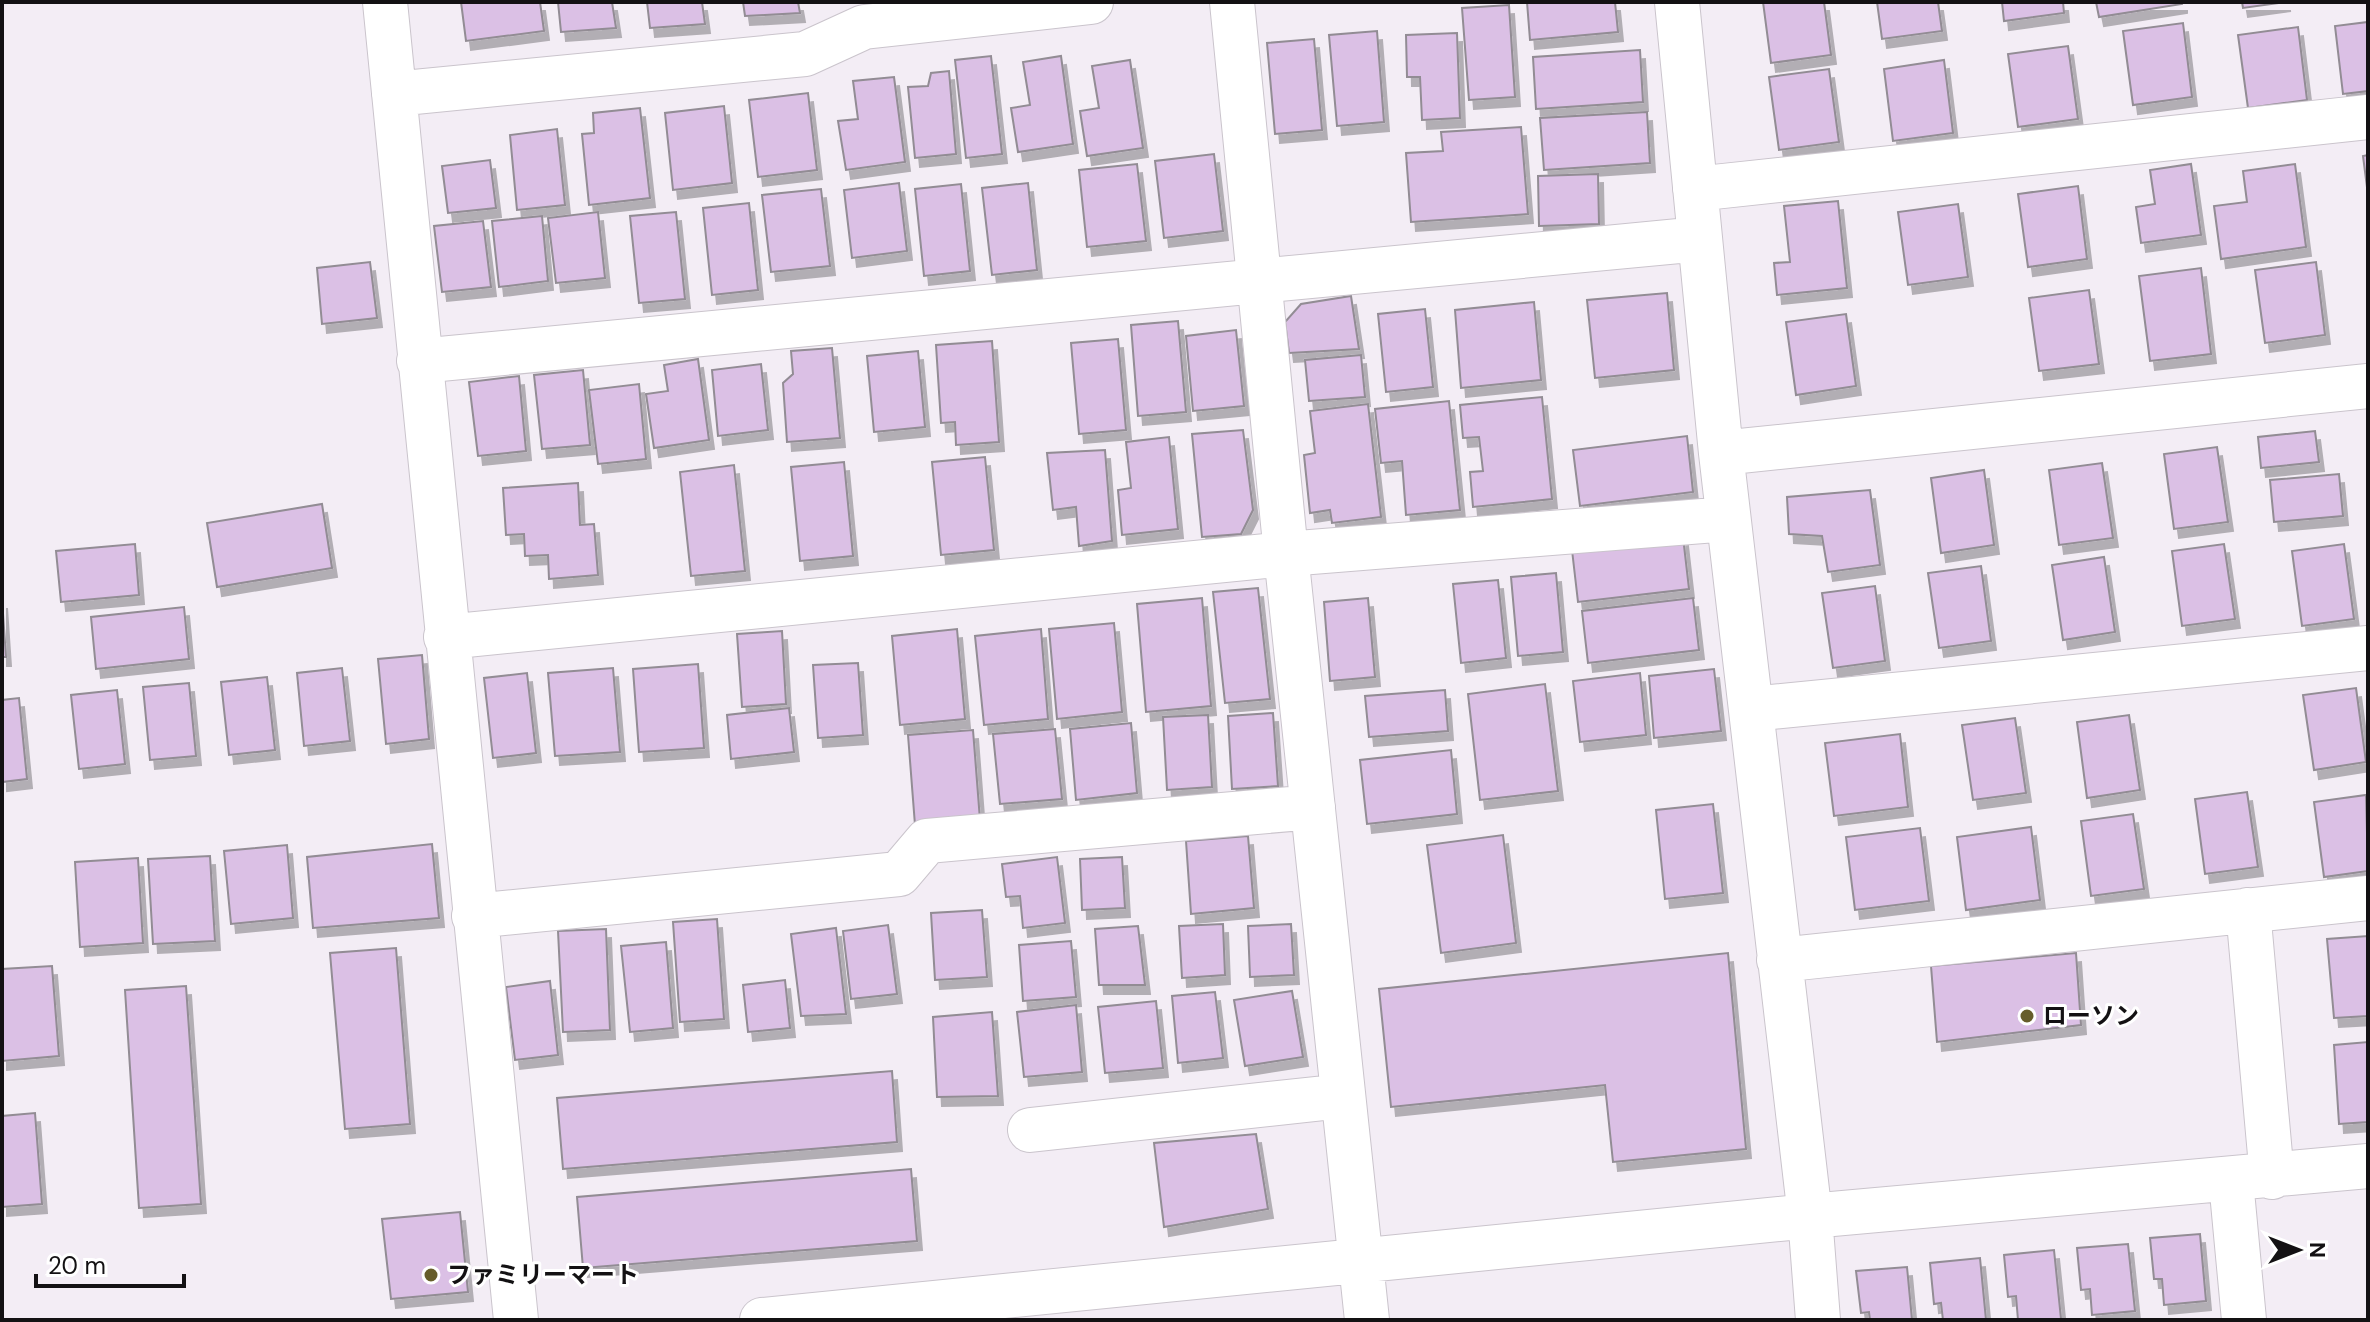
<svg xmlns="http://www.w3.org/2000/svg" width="2370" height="1322" font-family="'DM Sans','Noto Sans JP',sans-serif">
  <defs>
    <filter id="shadow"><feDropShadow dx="5" dy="9" stdDeviation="0" flood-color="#0004"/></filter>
  </defs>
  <rect width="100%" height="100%" fill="#f3edf5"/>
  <path fill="#dbc0e5" stroke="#928c94" stroke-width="2" filter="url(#shadow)" d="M461 2H540L544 31 466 41Z
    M558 2H612L616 28 561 32Z
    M647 2H702L705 24 650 28Z
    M743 2H798L800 13 745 16Z
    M1527 2H1615L1618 32 1530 40Z
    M1763 2H1824L1831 55 1771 63Z
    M1877 2H1938L1942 31 1882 39Z
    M2002 2H2063L2064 13 2004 21Z
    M2096 2H2182V4L2099 17Z
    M2242 2H2286L2243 8Z
    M1509 5 1515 97 1469 100 1462 8Z
    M2368 22V91L2343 94 2335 26Z
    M2183 23 2192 97 2133 105 2123 31Z
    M2298 27 2307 100 2248 108 2238 35Z
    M1377 31 1384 122 1337 126 1329 35Z
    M1457 33 1460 118 1422 120 1420 77H1407L1406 35Z
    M1314 39 1322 130 1275 134 1267 43Z
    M2068 46 2078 119 2018 127 2008 54Z
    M1640 50 1643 102 1536 109 1533 57Z
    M991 56 1002 154 966 158 955 60Z
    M1061 56 1073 144 1018 152 1011 108 1030 105 1023 62Z
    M1130 60 1143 148 1087 156 1080 111 1099 108 1092 66Z
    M1944 60 1953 133 1893 141 1884 69Z
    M1829 69 1839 142 1779 150 1769 77Z
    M949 71 956 154 915 158 908 87 928 86 931 73Z
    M894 77 905 162 846 170 838 121 858 119 853 81Z
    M808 93 817 170 758 177 749 100Z
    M724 106 732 183 673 190 665 113Z
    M640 108 650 198 589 205 582 134 594 133 593 113Z
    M1647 112 1650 163 1544 170 1540 118Z
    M1521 127 1528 214 1411 222 1406 153 1443 151 1441 132Z
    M557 129 565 205 517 210 510 135Z
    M1214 154 1223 231 1164 238 1155 161Z
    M2368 155V195L2363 156Z
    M490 160 496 208 448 213 442 166Z
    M1137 164 1146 241 1087 247 1079 170Z
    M2191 164 2201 235 2141 243 2136 207 2155 204 2150 170Z
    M2295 164 2306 247 2221 259 2214 206 2247 202 2243 171Z
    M1598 174 1599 224 1539 226 1538 176Z
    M899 183 907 251 852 258 844 190Z
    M1028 183 1037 270 992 275 982 188Z
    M961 184 970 271 924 276 915 189Z
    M2078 186 2087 259 2028 267 2018 194Z
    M821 189 830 266 771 272 762 195Z
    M1838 201 1847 288 1777 295 1774 263 1790 262 1784 206Z
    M749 203 758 290 712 295 703 208Z
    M1958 204 1968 277 1908 285 1898 212Z
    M598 212 605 278 556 283 548 218Z
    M676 212 685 299 639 303 630 216Z
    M542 216 548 281 499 287 492 221Z
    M483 221 491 287 442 292 434 226Z
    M370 262 377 318 322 324 317 268Z
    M2316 262 2325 335 2265 343 2255 270Z
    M2201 268 2211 354 2150 361 2139 276Z
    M2089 290 2099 364 2039 371 2029 298Z
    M1667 293 1674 370 1595 378 1587 300Z
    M1351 296 1359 349 1289 353 1285 322 1301 304Z
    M1534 302 1541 380 1461 388 1455 310Z
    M1425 309 1433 387 1386 392 1378 314Z
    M1846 314 1856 386 1796 395 1786 322Z
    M1178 321 1186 412 1138 416 1131 325Z
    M1236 330 1244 406 1193 411 1186 336Z
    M1118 339 1126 430 1079 434 1071 343Z
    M992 341 999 442 956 445 955 422 941 423 936 345Z
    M832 348 840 438 787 442 783 383 793 374 791 351Z
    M918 351 925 427 874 432 867 356Z
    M1361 355 1365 397 1309 401 1305 360Z
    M698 359 709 440 654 448 646 394 668 391 664 365Z
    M761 364 768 430 718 436 712 370Z
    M583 370 590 445 542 449 534 375Z
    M519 376 526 451 478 456 469 382Z
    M639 384 646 459 598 464 589 390Z
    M1542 397 1552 499 1473 507 1470 472 1483 471 1479 437 1463 438 1460 405Z
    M1449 401 1460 510 1406 515 1402 461 1381 463 1375 409Z
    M1368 404 1381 517 1332 523 1330 510 1310 513 1304 455 1315 453 1310 411Z
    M1243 430 1253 510 1241 534 1202 537 1192 434Z
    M2315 431 2319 462 2261 468 2258 437Z
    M1687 436 1693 492 1580 506 1573 450Z
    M1169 437 1178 529 1122 535 1118 490 1131 488 1126 442Z
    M2217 447 2228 522 2174 529 2164 454Z
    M1105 450 1112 541 1079 546 1076 507 1053 510 1047 453Z
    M985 457 994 550 941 555 932 462Z
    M844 462 853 556 800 561 791 467Z
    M2102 463 2113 538 2059 545 2049 470Z
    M734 465 745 571 691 576 680 472Z
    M1984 470 1994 545 1941 553 1931 478Z
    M2339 474 2343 516 2274 522 2270 480Z
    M578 483 580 525 594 524 598 575 549 579 548 555 525 556 524 534 506 535 503 488Z
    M1870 490 1880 565 1828 572 1822 536 1789 534 1787 497Z
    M322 504 332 568 217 587 207 523Z
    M1683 537 1689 589 1578 602 1572 550Z
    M135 544 139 595 61 602 56 551Z
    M2224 544 2235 619 2182 626 2172 551Z
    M2344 544 2354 619 2302 626 2292 551Z
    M2104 557 2115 632 2063 640 2052 565Z
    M1981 566 1991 641 1939 648 1928 573Z
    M1556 573 1563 652 1518 656 1511 577Z
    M1498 580 1506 658 1461 663 1453 584Z
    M1875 586 1885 661 1833 668 1822 593Z
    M1258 588 1270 699 1225 703 1213 592Z
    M1202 598 1211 706 1146 712 1137 604Z
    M1368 598 1375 677 1330 681 1324 602Z
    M1693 598 1699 650 1588 663 1582 611Z
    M2 599 6 657H2Z
    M184 607 189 659 96 669 91 617Z
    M1114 623 1122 712 1057 719 1049 629Z
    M957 629 965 719 900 725 892 636Z
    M1041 629 1048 719 984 725 975 636Z
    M782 631 786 704 742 707 737 634Z
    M422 655 429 739 386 744 378 659Z
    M858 663 863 735 818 738 813 665Z
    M698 664 704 748 639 752 633 669Z
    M342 668 350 741 304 746 297 673Z
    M613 668 620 752 555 756 548 673Z
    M1714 669 1721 731 1654 738 1649 676Z
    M527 673 536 753 493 758 484 678Z
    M1640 673 1646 735 1580 742 1573 681Z
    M267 677 275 750 229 755 221 682Z
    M189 683 196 756 150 760 143 687Z
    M1545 684 1558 791 1480 800 1468 694Z
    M2356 688 2366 762 2314 770 2303 695Z
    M117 690 125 764 79 769 71 695Z
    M1445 690 1448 731 1369 737 1365 696Z
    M19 698 27 779 2 782V700Z
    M789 708 794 752 731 759 727 715Z
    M1273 713 1278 786 1232 789 1228 716Z
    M1208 715 1212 787 1167 790 1163 717Z
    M2129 715 2140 790 2087 798 2077 722Z
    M2015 718 2026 793 1973 800 1962 725Z
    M1131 723 1137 793 1076 800 1070 729Z
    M1055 729 1062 799 1000 804 993 734Z
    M973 730 980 820 915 825 908 735Z
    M1900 734 1908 807 1834 816 1825 743Z
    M1451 750 1457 814 1367 824 1360 760Z
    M2247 792 2258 867 2205 874 2195 799Z
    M2366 795 2368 871 2324 877 2314 802Z
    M1713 804 1723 893 1665 899 1656 810Z
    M2133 814 2144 889 2091 896 2081 821Z
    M2031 827 2040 900 1966 910 1957 837Z
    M1920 828 1929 901 1855 910 1846 837Z
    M1503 835 1516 943 1441 953 1427 845Z
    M1248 836 1254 908 1191 914 1186 841Z
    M432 844 439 918 313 928 307 857Z
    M287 845 293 918 231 924 224 851Z
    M210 856 215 941 153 944 148 859Z
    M1057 857 1065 923 1023 928 1020 896 1006 897 1002 864Z
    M1122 857 1125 908 1082 910 1080 859Z
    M138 858 143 943 80 947 75 862Z
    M982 910 987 977 935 980 931 913Z
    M717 919 724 1019 680 1022 673 922Z
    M1223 924 1225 975 1182 978 1179 926Z
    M1291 924 1294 975 1250 977 1248 926Z
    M888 925 897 994 851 999 843 931Z
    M1138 926 1145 985H1099L1095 929Z
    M836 928 846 1014 801 1016 791 934Z
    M606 929 610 1030 563 1032 558 931Z
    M2368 936V1016L2334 1018 2327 939Z
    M1071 941 1076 997 1023 1001 1019 945Z
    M666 942 673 1028 630 1032 621 946Z
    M396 948 410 1124 345 1129 330 953Z
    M1728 953 1746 1149 1613 1162 1605 1085 1391 1107 1379 989Z
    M2076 953 2081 1025 1937 1042 1931 966Z
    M52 966 59 1056 2 1061V969Z
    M785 980 790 1028 748 1032 743 985Z
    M550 981 558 1055 515 1060 506 987Z
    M186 986 201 1204 139 1208 125 990Z
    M1292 991 1303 1057 1245 1066 1234 1000Z
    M1215 992 1223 1058 1178 1063 1172 996Z
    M1156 1001 1163 1068 1105 1073 1098 1007Z
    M1076 1005 1082 1072 1024 1077 1017 1012Z
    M992 1012 998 1096 937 1097 933 1017Z
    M2368 1042V1122L2339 1124 2334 1045Z
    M892 1071 897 1142 563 1169 557 1098Z
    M35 1113 42 1204 2 1207V1116Z
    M1256 1134 1268 1209 1164 1227 1154 1143Z
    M911 1169 917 1241 583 1268 577 1197Z
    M460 1212 468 1292 391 1299 382 1219Z
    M2200 1234 2206 1301 2164 1305 2162 1279H2154L2150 1238Z
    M2128 1244 2135 1311 2092 1315 2090 1289 2081 1290 2077 1248Z
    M2054 1250 2061 1319 2018 1320 2016 1296 2008 1297 2004 1255Z
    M1980 1258 1986 1320H1943L1941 1303 1934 1304 1930 1263Z
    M1907 1267 1912 1320H1870L1869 1312 1861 1313 1856 1271Z"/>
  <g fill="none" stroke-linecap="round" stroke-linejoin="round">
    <defs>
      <path id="minor" d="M385 2 516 1320
        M1232 2 1286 554 1367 1320
        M1677 2 1721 453 1810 1216 1818 1320
        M394 94 805 54 864 27 1091 2
        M1695 189 2368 117
        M419 361 1700 239
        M1721 453 2368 386
        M446 637 1286 554 1728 519
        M1751 709 2368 648
        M2248 910 2272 1177
        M474 916 899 874 927 841 1313 807
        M1779 960 2368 898
        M1030 1130 1343 1096
        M2231 1181 2244 1320
        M762 1320 1810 1216 2368 1166"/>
    </defs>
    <use href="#minor" stroke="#cac4cc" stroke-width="46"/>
    <use href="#minor" stroke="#fff" stroke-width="44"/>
  </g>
  <g fill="#665d2a" stroke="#fff" stroke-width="3">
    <circle cx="2027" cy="1016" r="8"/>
    <circle cx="431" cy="1275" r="8"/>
  </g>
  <g text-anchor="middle" stroke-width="6" stroke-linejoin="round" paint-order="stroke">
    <g font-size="24" font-weight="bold" fill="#131113" stroke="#fff" text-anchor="start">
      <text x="2043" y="1024">ローソン</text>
      <text x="447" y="1283">ファミリーマート</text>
    </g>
  </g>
  <rect width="2370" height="1322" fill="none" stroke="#131113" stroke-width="8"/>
  <g transform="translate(2298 1250) rotate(90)" stroke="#ffffff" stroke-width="6" paint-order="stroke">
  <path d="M0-6L14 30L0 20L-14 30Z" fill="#131113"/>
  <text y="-12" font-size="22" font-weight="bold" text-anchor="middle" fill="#131113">N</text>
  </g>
  <path d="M36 1274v12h148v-12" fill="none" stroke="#131113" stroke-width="4"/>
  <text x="48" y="1274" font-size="24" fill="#131113" stroke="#ffffff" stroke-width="6" paint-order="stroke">20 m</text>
</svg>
